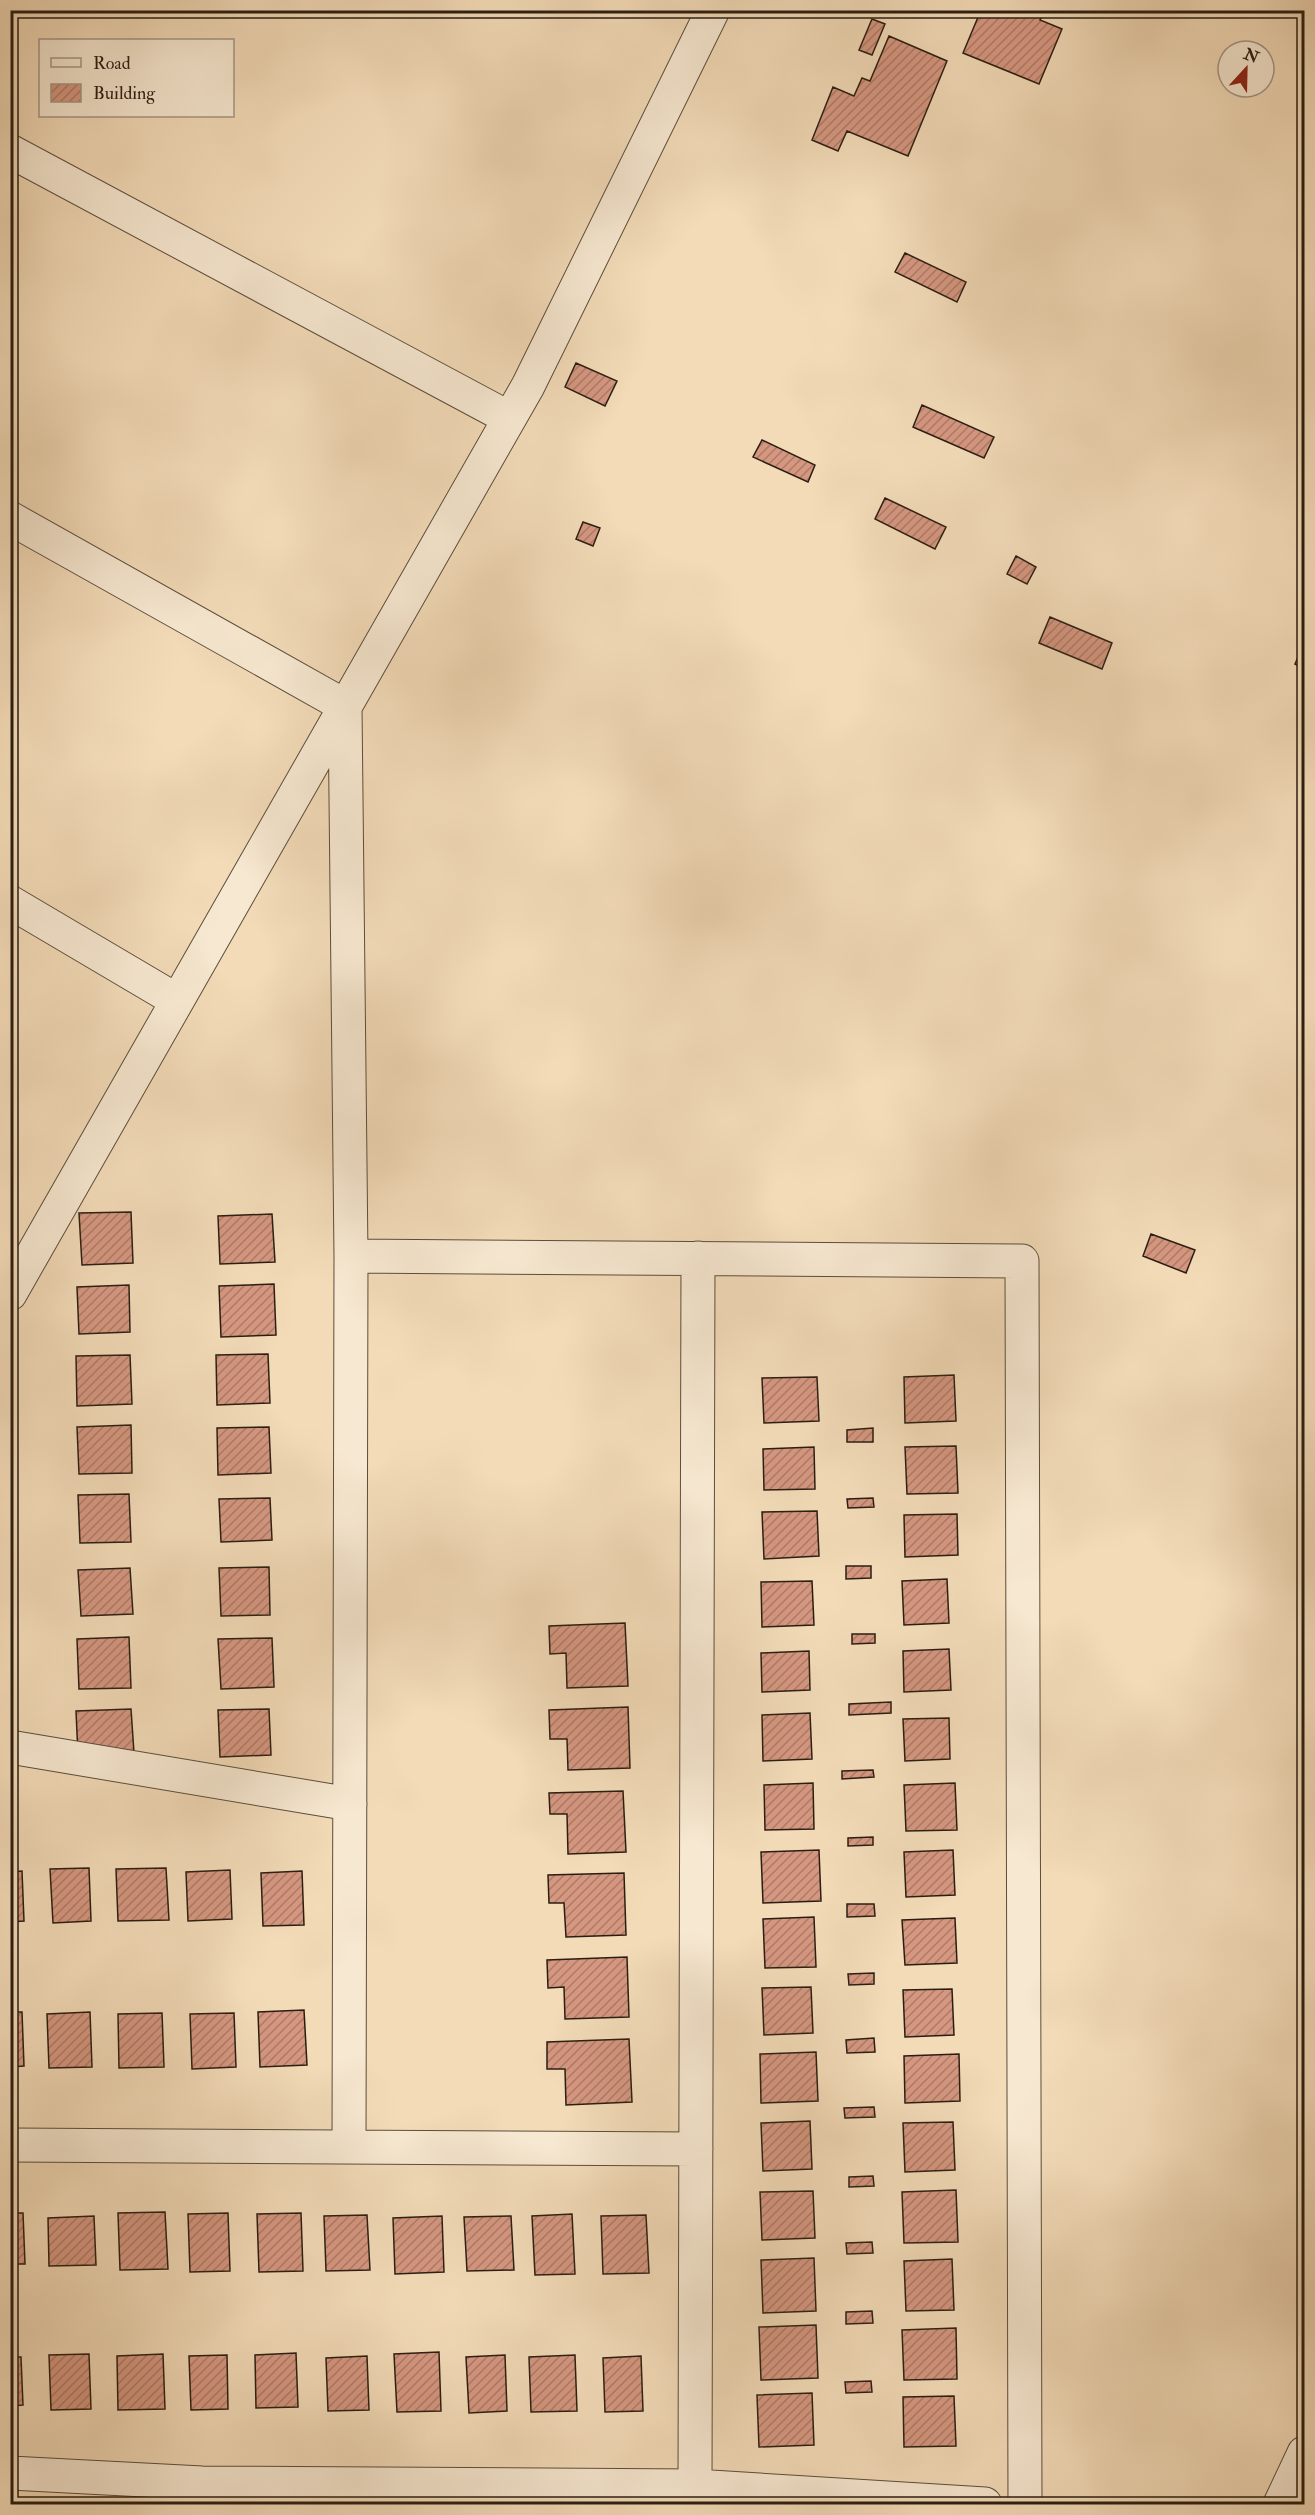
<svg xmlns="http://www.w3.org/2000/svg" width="1315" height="2515" font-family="'IM FELL Double Pica',serif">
  <defs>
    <pattern id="building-hatch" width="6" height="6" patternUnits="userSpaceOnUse" patternTransform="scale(1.5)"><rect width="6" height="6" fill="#d69781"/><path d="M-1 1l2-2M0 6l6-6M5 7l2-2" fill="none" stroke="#ae7b68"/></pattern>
  </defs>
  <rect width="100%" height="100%" fill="#f3dbb8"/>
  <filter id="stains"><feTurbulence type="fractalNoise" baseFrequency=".00333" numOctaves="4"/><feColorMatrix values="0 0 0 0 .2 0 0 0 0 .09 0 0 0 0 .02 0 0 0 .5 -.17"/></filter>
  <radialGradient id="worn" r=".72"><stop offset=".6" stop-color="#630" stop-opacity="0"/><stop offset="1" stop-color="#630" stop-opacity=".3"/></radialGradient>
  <path fill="url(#building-hatch)" stroke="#2a1e12" stroke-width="1.5" d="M981 10H1036L1043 15 1040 20 1062 29 1039 84 963 53Z
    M872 19 885 24 872 55 859 50Z
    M889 36 947 61 908 156 847 131 838 151 812 140 833 87 854 96 862 78 870 81Z
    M905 253 966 282 957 302 895 272Z
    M576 363 617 381 605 406 565 387Z
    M922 405 994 437 984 458 913 427Z
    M762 440 815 465 808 482 753 457Z
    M885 498 946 527 935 549 875 519Z
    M583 522 600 528 593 546 576 539Z
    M1016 556 1036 567 1027 584 1007 574Z
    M1050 617 1112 643 1102 669 1039 643Z
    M1304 643V668L1295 664Z
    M131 1212 133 1263 82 1265 79 1213Z
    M272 1214 275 1262 220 1264 218 1216Z
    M1151 1234 1195 1250 1186 1273 1143 1256Z
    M274 1284 276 1335 221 1337 219 1286Z
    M129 1285 130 1332 79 1334 77 1287Z
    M268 1354 270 1403 217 1405 216 1355Z
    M130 1355 132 1404 77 1406 76 1356Z
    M954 1375 956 1421 905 1423 904 1377Z
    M817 1377 819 1421 764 1423 762 1378Z
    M131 1425 132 1473 79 1474 77 1427Z
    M269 1427 271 1473 218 1475 217 1428Z
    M873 1428V1442H847V1430Z
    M956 1446 958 1493 907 1494 905 1447Z
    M814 1447 815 1489 764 1490 763 1449Z
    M129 1494 131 1542 80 1543 78 1495Z
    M270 1498 272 1540 221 1542 219 1499Z
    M873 1498 874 1507 848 1508 847 1499Z
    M817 1511 819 1556 764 1559 762 1512Z
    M957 1514 958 1555 905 1557 904 1515Z
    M846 1566H871V1578L846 1579Z
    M269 1567 270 1615 221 1616 219 1568Z
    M130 1568 133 1614 81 1616 78 1570Z
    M947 1579 949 1623 904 1625 902 1581Z
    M812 1581 814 1625 762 1627 761 1582Z
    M625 1623 628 1686 567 1688 566 1653 550 1654 549 1626Z
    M852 1634H875V1643L852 1644Z
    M129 1637 131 1688 79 1689 77 1639Z
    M272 1638 274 1687 221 1689 218 1639Z
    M949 1649 951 1690 904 1692 903 1651Z
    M809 1651 810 1690 762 1692 761 1653Z
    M891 1702V1713L849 1715V1704Z
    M628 1707 630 1768 568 1770 567 1739H550L549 1710Z
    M131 1709 134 1753 78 1755 76 1711Z
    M269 1709 271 1755 220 1757 218 1710Z
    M810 1713 812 1759 763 1761 762 1715Z
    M949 1718 950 1759 905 1761 903 1719Z
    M873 1770 874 1777 842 1779V1771Z
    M813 1783 814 1829 765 1830 764 1785Z
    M955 1783 957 1830 906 1831 904 1785Z
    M623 1791 626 1852 568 1854 567 1814H550L549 1793Z
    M873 1837V1845L848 1846V1838Z
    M819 1850 821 1901 763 1903 761 1852Z
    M953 1850 955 1895 906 1897 904 1852Z
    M89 1868 91 1921 53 1923 50 1869Z
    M166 1868 169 1920 118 1921 116 1869Z
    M230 1870 232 1919 188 1921 186 1872Z
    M22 1871 24 1921 10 1922V1872Z
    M302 1871 304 1925 263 1926 261 1873Z
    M624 1873 626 1935 566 1937 564 1903H549L548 1875Z
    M847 1904H874L875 1916 847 1917Z
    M814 1917 816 1967 765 1968 763 1919Z
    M955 1918 957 1963 905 1965 902 1920Z
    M627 1957 629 2017 565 2019 564 1987 548 1988 547 1960Z
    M874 1973V1984L849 1985 848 1974Z
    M811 1987 813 2033 764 2035 762 1988Z
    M952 1989 954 2035 905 2037 903 1990Z
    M304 2010 307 2065 260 2067 258 2012Z
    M10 2012H22L24 2066 10 2067Z
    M90 2012 92 2067 49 2068 47 2014Z
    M162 2013 164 2067 119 2068 118 2014Z
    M234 2013 236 2067 192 2069 190 2014Z
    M874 2038 875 2052 847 2053 846 2040Z
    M629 2039 632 2102 566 2105 565 2069H547V2042Z
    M816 2052 818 2101 761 2103 760 2054Z
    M959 2054 960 2101 905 2103 904 2056Z
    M874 2107 875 2117 845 2118 844 2108Z
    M810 2121 812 2169 763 2171 761 2123Z
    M953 2122 955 2170 905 2172 903 2123Z
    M873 2176 874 2186 849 2187V2177Z
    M956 2190 958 2242 904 2243 902 2192Z
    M813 2191 815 2238 762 2240 760 2192Z
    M165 2212 168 2269 120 2270 118 2213Z
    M10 2213H23L25 2264H10Z
    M228 2213 230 2271 190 2272 188 2214Z
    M301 2213 303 2271 259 2272 257 2214Z
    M572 2214 575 2274 535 2275 532 2216Z
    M367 2215 370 2270 326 2271 324 2216Z
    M646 2215 649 2273 603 2274 601 2216Z
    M94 2216 96 2265 49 2266 48 2218Z
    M442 2216 444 2272 395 2274 393 2218Z
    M511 2216 514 2270 467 2271 464 2217Z
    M872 2242 873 2253 847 2254 846 2243Z
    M814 2258 816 2311 763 2313 761 2260Z
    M952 2259 954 2310 906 2311 904 2261Z
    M872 2311 873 2323 846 2324V2312Z
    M816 2325 818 2378 761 2380 759 2327Z
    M956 2328 957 2379 904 2380 902 2330Z
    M439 2352 441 2411 397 2412 394 2354Z
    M296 2353 298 2407 256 2408 255 2355Z
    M89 2354 91 2409 51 2410 49 2355Z
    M163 2354 165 2409 118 2410 117 2356Z
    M227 2355 228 2409 191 2410 189 2356Z
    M505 2355 507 2411 469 2413 466 2357Z
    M575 2355 577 2411 531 2412 529 2357Z
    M367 2356 369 2410 328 2411 326 2358Z
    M641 2356 643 2411 605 2412 603 2358Z
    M10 2357H21L23 2405 10 2406Z
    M871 2381 872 2392 846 2393 845 2382Z
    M812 2393 814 2445 759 2447 757 2395Z
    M954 2396 956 2446 904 2447 903 2397Z"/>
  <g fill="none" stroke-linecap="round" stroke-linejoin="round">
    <defs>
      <path id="minor" d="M10 151 509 418
        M10 518 345 706 351 1256 349 2147
        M10 902 176 1000
        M351 1256 1022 1261 1025 2504
        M10 1294 528 386 713 10
        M10 1747 350 1804
        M10 2145 696 2149
        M10 2473 202 2483 695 2486 985 2504
        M695 2486 698 1258
        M1280 2504 1304 2453"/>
    </defs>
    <use href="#minor" stroke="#5c4d3c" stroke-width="35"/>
    <use href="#minor" stroke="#f7e8d1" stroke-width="33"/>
  </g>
  <rect width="1315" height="2515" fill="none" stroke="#f3dbb8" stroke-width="36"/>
  <rect x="12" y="12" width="1291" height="2491" fill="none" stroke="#2a1e12" stroke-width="3"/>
  <rect x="18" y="18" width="1279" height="2479" fill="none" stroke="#2a1e12" stroke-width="1.5"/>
  <rect x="39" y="39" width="195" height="78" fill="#f7e8d1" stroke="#a59785" stroke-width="1.5"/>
  <rect x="51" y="58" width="30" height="9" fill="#f7e8d1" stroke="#a59785" stroke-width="1.5"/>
  <text x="93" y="69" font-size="18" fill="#2a1e12">Road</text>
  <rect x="51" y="84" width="30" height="18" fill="url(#building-hatch)" stroke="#a59785" stroke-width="1.5"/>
  <text x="93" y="99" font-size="18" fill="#2a1e12">Building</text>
  <g transform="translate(1246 69) rotate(22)"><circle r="28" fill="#f7e8d1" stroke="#a59785" stroke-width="1.5"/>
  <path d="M0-4.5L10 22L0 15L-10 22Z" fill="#8f2418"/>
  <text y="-9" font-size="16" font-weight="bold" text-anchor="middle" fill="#2a1e12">N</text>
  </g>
  <rect width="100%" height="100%" filter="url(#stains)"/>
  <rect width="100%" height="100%" fill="url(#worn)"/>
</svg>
